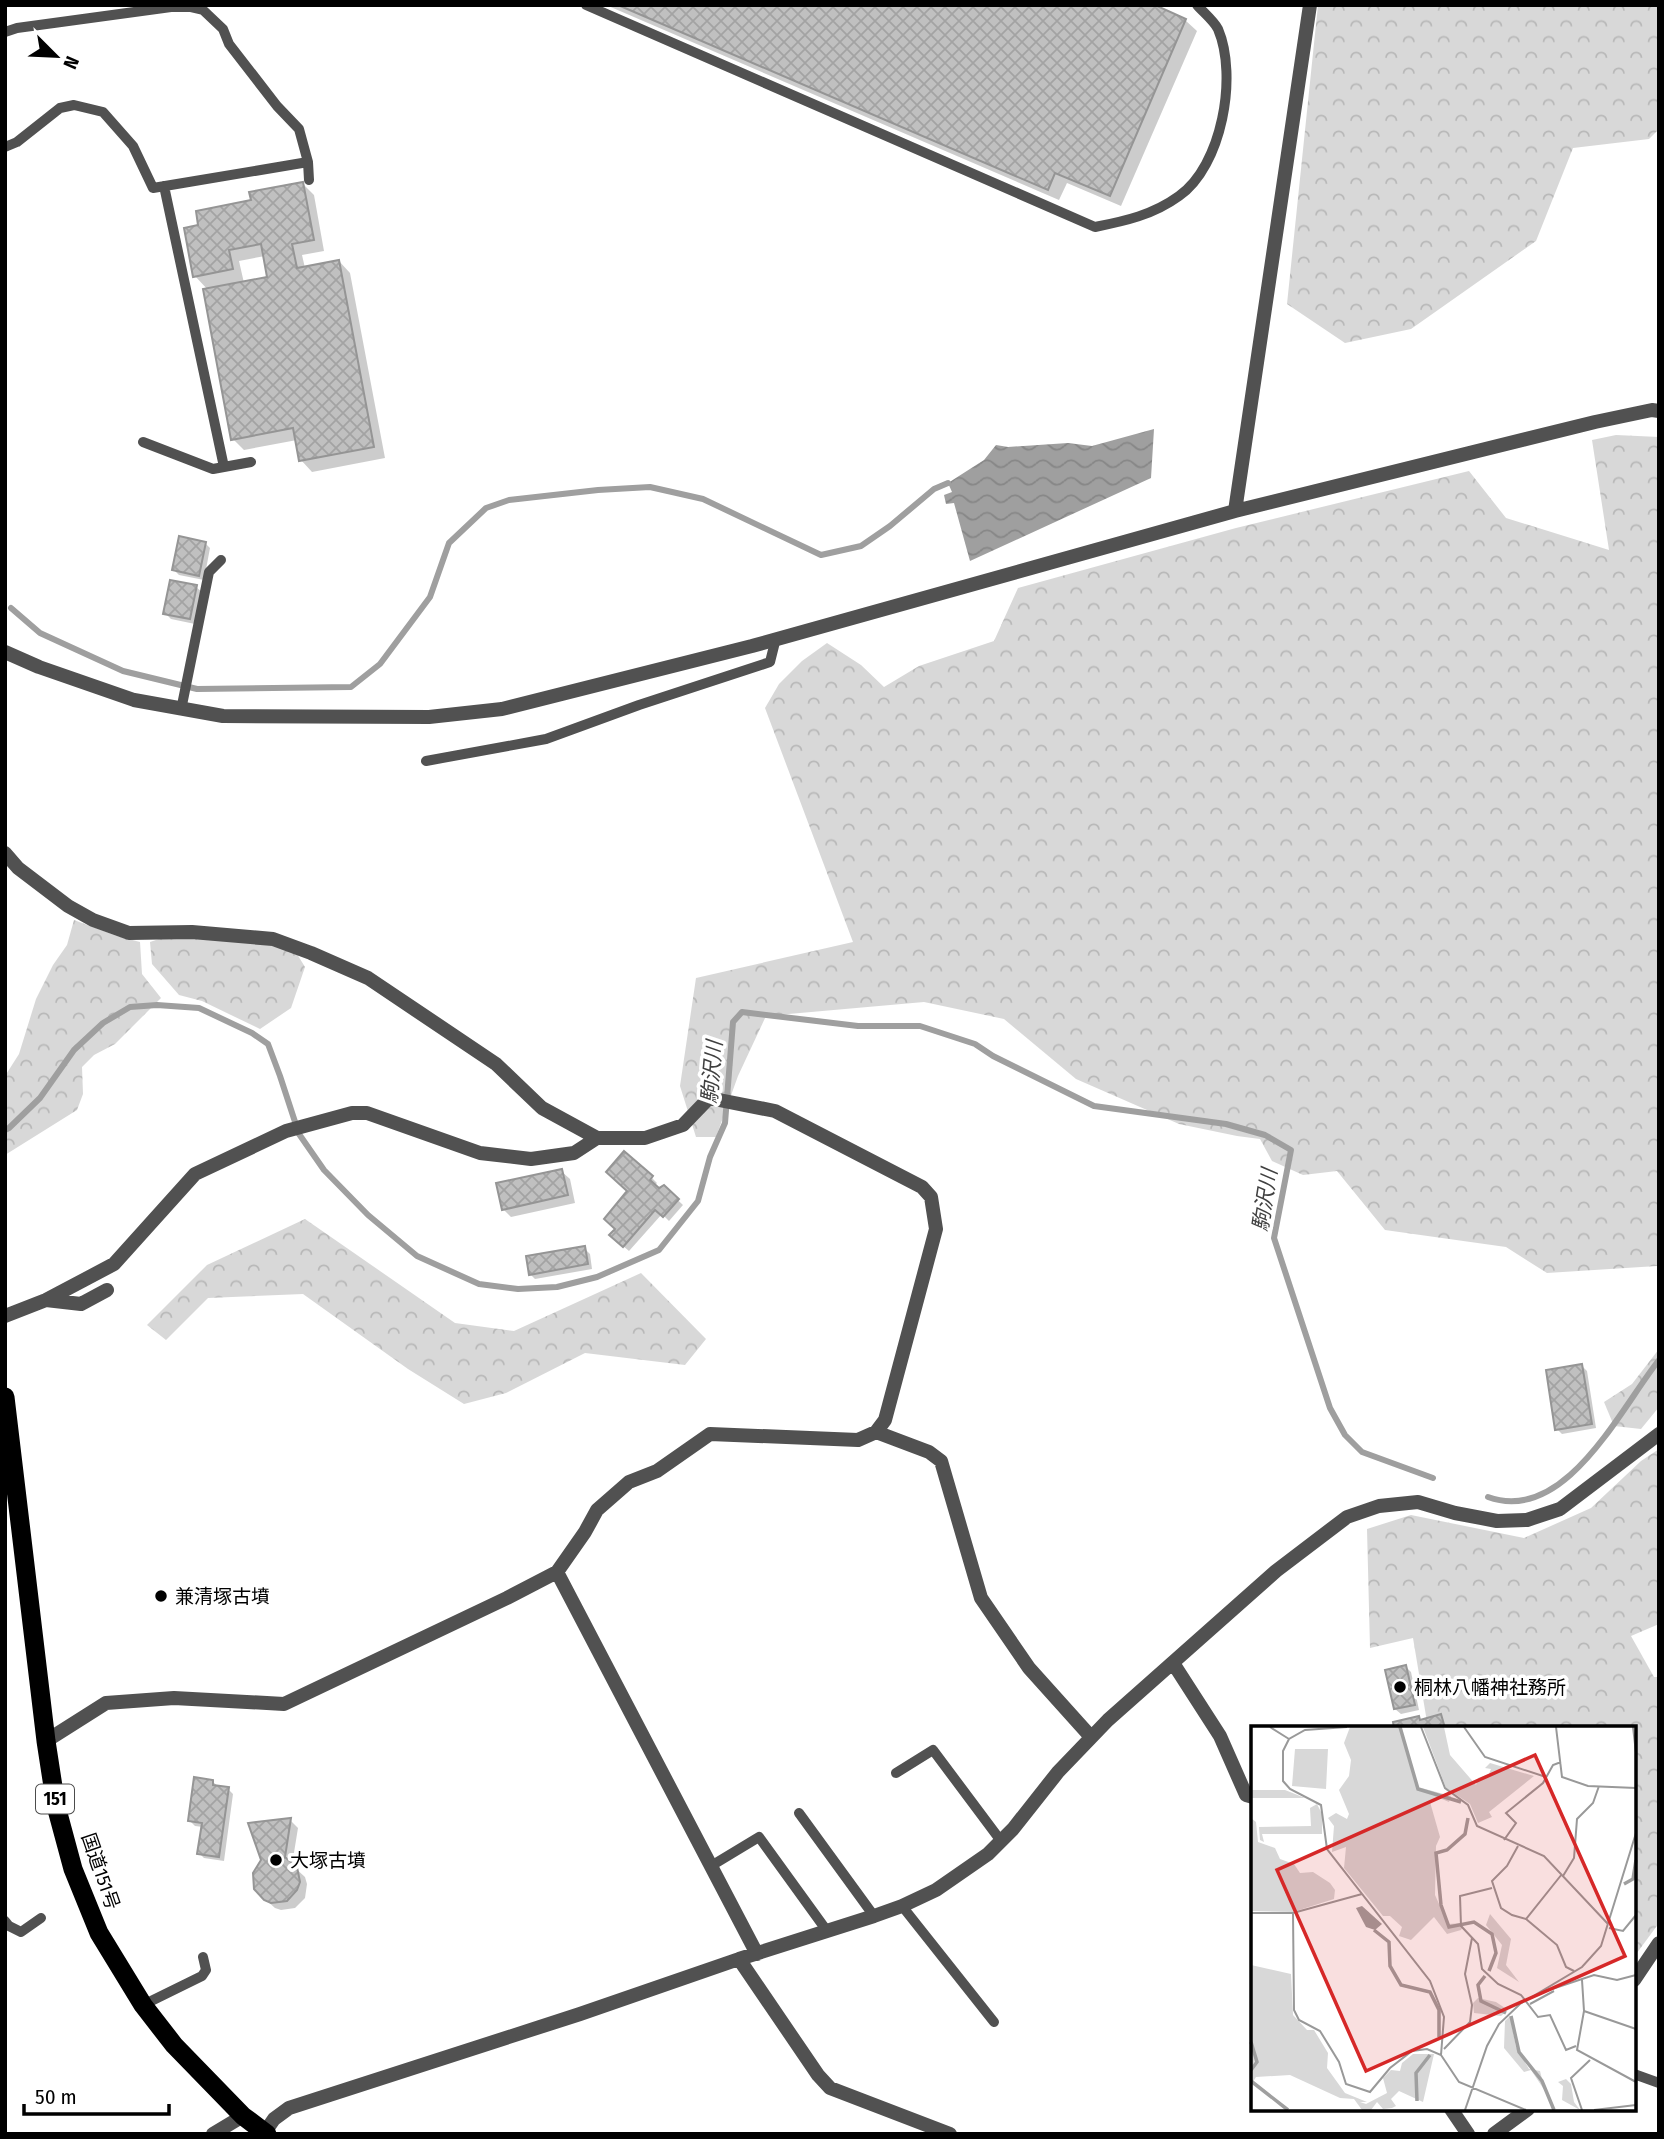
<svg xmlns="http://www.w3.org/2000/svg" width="1664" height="2139" font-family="'Fira Sans Condensed','Noto Sans JP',sans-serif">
  <defs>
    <pattern id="forest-crowns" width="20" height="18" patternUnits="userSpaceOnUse" patternTransform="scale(1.75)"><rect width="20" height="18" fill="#d8d8d8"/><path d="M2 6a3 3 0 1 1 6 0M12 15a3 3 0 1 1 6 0" fill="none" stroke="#b8b8b8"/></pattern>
    <pattern id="water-waves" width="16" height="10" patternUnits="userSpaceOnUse" patternTransform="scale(1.75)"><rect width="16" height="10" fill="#9f9f9f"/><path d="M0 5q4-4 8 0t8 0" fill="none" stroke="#878787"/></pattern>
    <pattern id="building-cross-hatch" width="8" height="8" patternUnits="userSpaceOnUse" patternTransform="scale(1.75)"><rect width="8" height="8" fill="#c0c0c0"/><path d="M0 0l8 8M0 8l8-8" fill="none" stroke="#a3a3a3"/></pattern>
  </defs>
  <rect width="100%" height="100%" fill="#fff"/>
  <path fill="url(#forest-crowns)" d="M1318 5H1659V129L1649 139 1573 148 1536 241 1411 329 1345 343 1287 304Z
    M1616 435 1659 437V1268L1657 1266 1547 1273 1506 1247 1385 1230 1337 1171 1303 1175 1272 1161 1260 1139 1237 1136 1179 1124 1076 1079 1004 1019 924 1002 766 1016 738 1076 716 1137H696L680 1086 696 978 853 942 765 708 779 684 802 661 827 643 861 665 884 687 919 666 994 641 1018 588 1236 528 1469 471 1506 518 1609 550 1592 440Z
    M74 920 117 936 140 942 142 974 161 998 115 1044 94 1055 82 1067 83 1094 77 1110 5 1155V1076L19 1054 36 999 53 965 67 945Z
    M168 936 279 945 297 954 305 967 291 1008 260 1029 202 1001 179 995 152 964 150 942Z
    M305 1219 455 1323 514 1331 641 1273 706 1339 685 1365 585 1353 506 1393 464 1404 408 1369 303 1294 208 1298 166 1340 147 1325 207 1265Z
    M1659 1349V1407L1641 1429 1614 1426 1604 1402 1632 1384Z
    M1659 1449V1624L1631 1636 1654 1677H1659V1923L1634 1957V1728H1428L1413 1638 1370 1648 1367 1529 1411 1515 1524 1538 1591 1508 1641 1461Z"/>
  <path fill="url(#water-waves)" d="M1154 429 1151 478 970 561 954 503 946 504 944 495 952 492 948 483 984 460 996 445 1008 447 1068 443 1092 446Z"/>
  <path fill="#0003" fill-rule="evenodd" d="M606 5H1151L1185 20 1197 31 1121 206 1067 183 1059 200Z
    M302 183 314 195 324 251 302 255 305 268 339 261 350 273 385 458 312 472 301 460 297 440 244 450 233 439 208 290 195 276 200 226 253 202ZM265 256 269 278 244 283 239 261Z
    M205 543 210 548 204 580 179 575 174 570Z
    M196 587 202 592 195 624 171 619 165 613Z
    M561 1171 570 1179 575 1203 511 1217 503 1209Z
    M652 1178 657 1183 654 1186 659 1190 664 1187 683 1205 669 1221 662 1214 629 1251 616 1240 617 1229 606 1219Z
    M584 1248 590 1254 592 1269 535 1279 530 1274Z
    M1582 1366 1587 1371 1596 1428 1562 1434 1557 1429Z
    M1406 1667 1411 1672 1419 1710 1401 1714 1395 1709Z
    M213 1782 219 1787 228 1789 233 1794 224 1861 204 1858 199 1853 203 1827 195 1826 190 1821Z
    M290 1820 298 1828 292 1865 305 1877 307 1884 305 1898 295 1908 281 1910 275 1908 265 1899Z"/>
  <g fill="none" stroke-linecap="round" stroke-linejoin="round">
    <path stroke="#9f9f9f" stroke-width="6" d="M11 608 40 633 123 671 197 689 351 687 380 664 430 597 449 543 486 508 509 500 598 490 650 487 703 499 821 555 861 546 890 526 934 489 948 483
      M5 1130 9 1128 40 1098 74 1050 103 1023 130 1007 157 1005 199 1008 252 1033 268 1044 280 1076 299 1134 324 1170 368 1215 417 1256 479 1284 518 1289 557 1287 597 1277 659 1250 698 1201 710 1157 725 1123 733 1022 742 1012 858 1026H920L975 1044 993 1056 1094 1106 1226 1124 1265 1135 1291 1150 1274 1238 1330 1408 1345 1435 1362 1452 1433 1478
      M1488 1497C1565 1525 1620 1409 1659 1360"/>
  </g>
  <path fill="url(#building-cross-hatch)" stroke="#959595" stroke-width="2" d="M618 5H1155L1186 19 1110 196 1055 173 1048 190Z
    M303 182 314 240 292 244 297 268 339 260 374 447 299 461 293 428 231 440 203 289 267 277 261 244 229 250 233 269 193 277 184 228 198 225 196 211 251 200 249 192Z
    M179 536 206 542 199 576 172 570Z
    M170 580 197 585 190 619 163 614Z
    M624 1151 653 1176 650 1180 659 1188 664 1185 679 1199 663 1217 655 1210 623 1247 609 1235 615 1229 604 1219 627 1191 606 1172Z
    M562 1169 568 1195 502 1210 496 1183Z
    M585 1246 588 1264 529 1275 526 1256Z
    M1582 1364 1592 1424 1555 1430 1546 1370Z
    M1406 1665 1415 1705 1394 1709 1385 1670Z
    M1441 1714 1445 1728H1394L1393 1722 1419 1716 1420 1720Z
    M194 1777 213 1780V1785L229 1787 219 1857 197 1854 202 1823 188 1821Z
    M291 1818 285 1857 297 1867 300 1882 297 1890 287 1901 271 1903 264 1900 254 1889 253 1873 261 1860 248 1823Z"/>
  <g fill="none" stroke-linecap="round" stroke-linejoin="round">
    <path stroke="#515151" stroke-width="10" d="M586 5 1095 227C1125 221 1153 215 1179 196 1222 166 1238 76 1218 29 1214 21 1203 12 1197 5
      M5 32 17 28 171 7H190L203 10 223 29 229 44 277 106 299 129 308 162 309 180
      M5 147 17 142 60 108 74 105 103 112 133 146 153 188 308 162
      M164 186 224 467
      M143 442 213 469 251 462
      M181 710 209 572 221 560
      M426 761 546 739 639 705 770 662 776 638
      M896 1773 933 1750 1001 1841
      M799 1813 874 1916
      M711 1866 759 1837 827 1931
      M902 1906 994 2022
      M5 1921 9 1926 21 1932 41 1918
      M143 2005 202 1976 206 1970 203 1957
      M1634 2074 1659 2083"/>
    <path stroke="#515151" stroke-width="14" d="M5 853 18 868 68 906 93 920 129 933 192 932 273 939 311 953 368 978 496 1064 542 1108 597 1138H645L683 1125 709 1098 775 1111 922 1187 931 1197 936 1229 885 1420 876 1432 858 1440 710 1434 657 1471 629 1482 597 1510 585 1532 557 1572 757 1954
      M46 1300 81 1304 107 1290
      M5 1316 46 1300 114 1264 195 1174 286 1131 352 1113H367L480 1153 531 1159 574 1153 597 1138
      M876 1432 929 1452 941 1461 981 1598 1029 1668 1091 1737
      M1173 1663 1220 1736 1246 1795 1253 1797
      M46 1741 106 1703 174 1698 284 1704 507 1598 557 1572
      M739 1959 818 2075 830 2088 950 2134
      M1634 1980 1659 1943
      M1451 2109 1468 2134
      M265 2132 274 2119 289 2108 580 2014 739 1959 874 1916 902 1906 936 1890 988 1854 1013 1829 1058 1772 1108 1720 1276 1571 1347 1517 1379 1506 1418 1502 1455 1513 1497 1521 1527 1520 1560 1509 1659 1434
      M1494 2134 1528 2109"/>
    <path stroke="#515151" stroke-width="14" d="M1235 511 1310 5
      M5 652 39 667 134 700 223 716 429 717 502 709 752 646 1235 511 1595 422 1652 410 1659 411
      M213 2134 243 2116"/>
    <path stroke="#000" stroke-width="19" d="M5 1397 46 1741 56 1806 73 1869 99 1933 143 2005 174 2045 243 2116 267 2134"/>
  </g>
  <g fill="#000" stroke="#fff" stroke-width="2.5">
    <circle cx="161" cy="1596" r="7"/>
    <circle cx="1400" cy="1687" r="7"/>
    <circle cx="276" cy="1860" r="7"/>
  </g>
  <g text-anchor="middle" stroke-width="7" stroke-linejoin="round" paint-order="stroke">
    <rect fill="#fff" stroke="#4c4c4c" stroke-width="2" x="36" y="1784.5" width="38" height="29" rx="5"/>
    <g font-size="18" font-weight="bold" fill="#000">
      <text x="55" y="1805">151</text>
    </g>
    <g font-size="19" fill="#000" stroke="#fff" text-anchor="start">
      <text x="175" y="1603">兼清塚古墳</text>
      <text x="1414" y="1694">桐林八幡神社務所</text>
      <text x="290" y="1867">大塚古墳</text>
    </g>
    <g font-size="19" fill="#000" stroke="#fff">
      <text transform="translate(101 1871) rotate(71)" y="7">国道151号</text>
    </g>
    <g font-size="21" font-style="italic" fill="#404040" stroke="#fff">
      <text transform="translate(712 1072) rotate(-85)" y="7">駒沢川</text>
      <text transform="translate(1265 1200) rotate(-81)" y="7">駒沢川</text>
    </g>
  </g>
  <g transform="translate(1251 1726)">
    <rect width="385" height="385" fill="#fff"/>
    <path d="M44 23H77L75 63 41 60ZM0 64H34L54 72H0ZM66 78 71 88V108H11L13 116 9 114 8 101 60 100 59 82Z" fill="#d8d8d8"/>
    <path d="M99 1H148L167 61 200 70 198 76 186 71 179 76 189 111 185 120 184 169 197 198 214 197 210 204 196 208 183 191 160 214 148 210 151 201 139 190H132L93 142 95 121 81 126 83 100 77 92 85 87 96 93 98 88 88 64 98 50 100 34 93 17ZM172 1H193L199 29 225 59 227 52 238 48 240 43 234 42 239 37 283 50 238 86 241 91 227 97 219 78 195 62ZM0 92 5 96 7 116 24 122 29 133 43 138 49 147 62 146 79 157 84 164 83 173 42 186 0 185ZM239 188 260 213 255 239 268 256 246 242 251 219 235 199ZM0 239 40 248 42 289 56 304H63L77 327 76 342 94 367 116 376H109L115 378 136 367 132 352 140 344 149 345 151 337 162 328H183L172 376 148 365 140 373 145 380 141 382 132 383 126 376 120 384H111L103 373 89 372 39 349 5 351 0 359ZM227 272 245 276 257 284 250 290 223 287 222 277ZM259 290 265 321 278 343 289 345 294 365 280 344 273 346 253 322 254 295ZM315 353 320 358 323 376 329 384 311 374 312 360 307 356Z" fill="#d8d8d8"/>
    <path d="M111 180 131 198 124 204 115 201 105 182Z" fill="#9f9f9f"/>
    <path fill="none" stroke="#9f9f9f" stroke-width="3.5" d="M149 1 167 63 210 76M217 92 214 108 196 124 185 127 190 179 198 201 223 196 241 208 245 227 238 245M373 158 382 153 385 134M123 204 138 216 139 240 150 259 179 266 188 284V311M234 250 227 259 230 275 255 287M260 290 268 326 291 355 303 384M0 316 6 336 0 344M0 355 37 384M166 375 165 347 179 329"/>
    <path fill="none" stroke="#999" stroke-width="2" d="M19 1 38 13M96 1 54 4 38 13 32 25V55L39 63 70 79 76 123 179 255 193 291 190 329M170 1 194 62 217 79 226 100 293 130 357 198M213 1 234 31 295 51M305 1 311 51 337 60 385 62M382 1 385 27M253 114 265 97 255 87 292 57 302 39 310 36M267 120 256 140 241 155 250 182 261 189 275 193 311 148M312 150 323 132 326 93 342 77 348 60M241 162 209 170 210 200 227 218 231 243 247 258 270 269 287 291 299 289 315 324 325 320M0 187H42L111 168M42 187 43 284 48 294 69 305 88 336 95 358 119 366 139 342 161 325 176 323 190 329 208 356 275 384M275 193 306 219 315 241 323 245M358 202 372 205 385 189M331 254 333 285 326 324 385 356M286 268 343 249 366 254 385 249M279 278 303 265M333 285 385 303M193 323 219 296 221 279 214 248 221 212M214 384 236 320 248 298 269 278 331 241 350 220 385 107M331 384 320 352 339 334M343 384 385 379"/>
    <path fill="#d62828" fill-opacity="0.15" stroke="#d62828" stroke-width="3.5" d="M284 29 374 230 115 345 26 144Z"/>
    <rect width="385" height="385" fill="none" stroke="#000" stroke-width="3.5"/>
  </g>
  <rect width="1664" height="2139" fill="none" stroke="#000000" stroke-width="14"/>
  <g transform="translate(56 56) rotate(114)" stroke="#ffffff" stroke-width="5" paint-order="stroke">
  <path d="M0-5L12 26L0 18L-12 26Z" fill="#000000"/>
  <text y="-10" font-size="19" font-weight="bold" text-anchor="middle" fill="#000000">N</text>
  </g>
  <path d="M24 2104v10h145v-10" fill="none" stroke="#000000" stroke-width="3.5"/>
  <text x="35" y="2104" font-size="21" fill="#000000" stroke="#ffffff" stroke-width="5" paint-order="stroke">50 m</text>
</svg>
